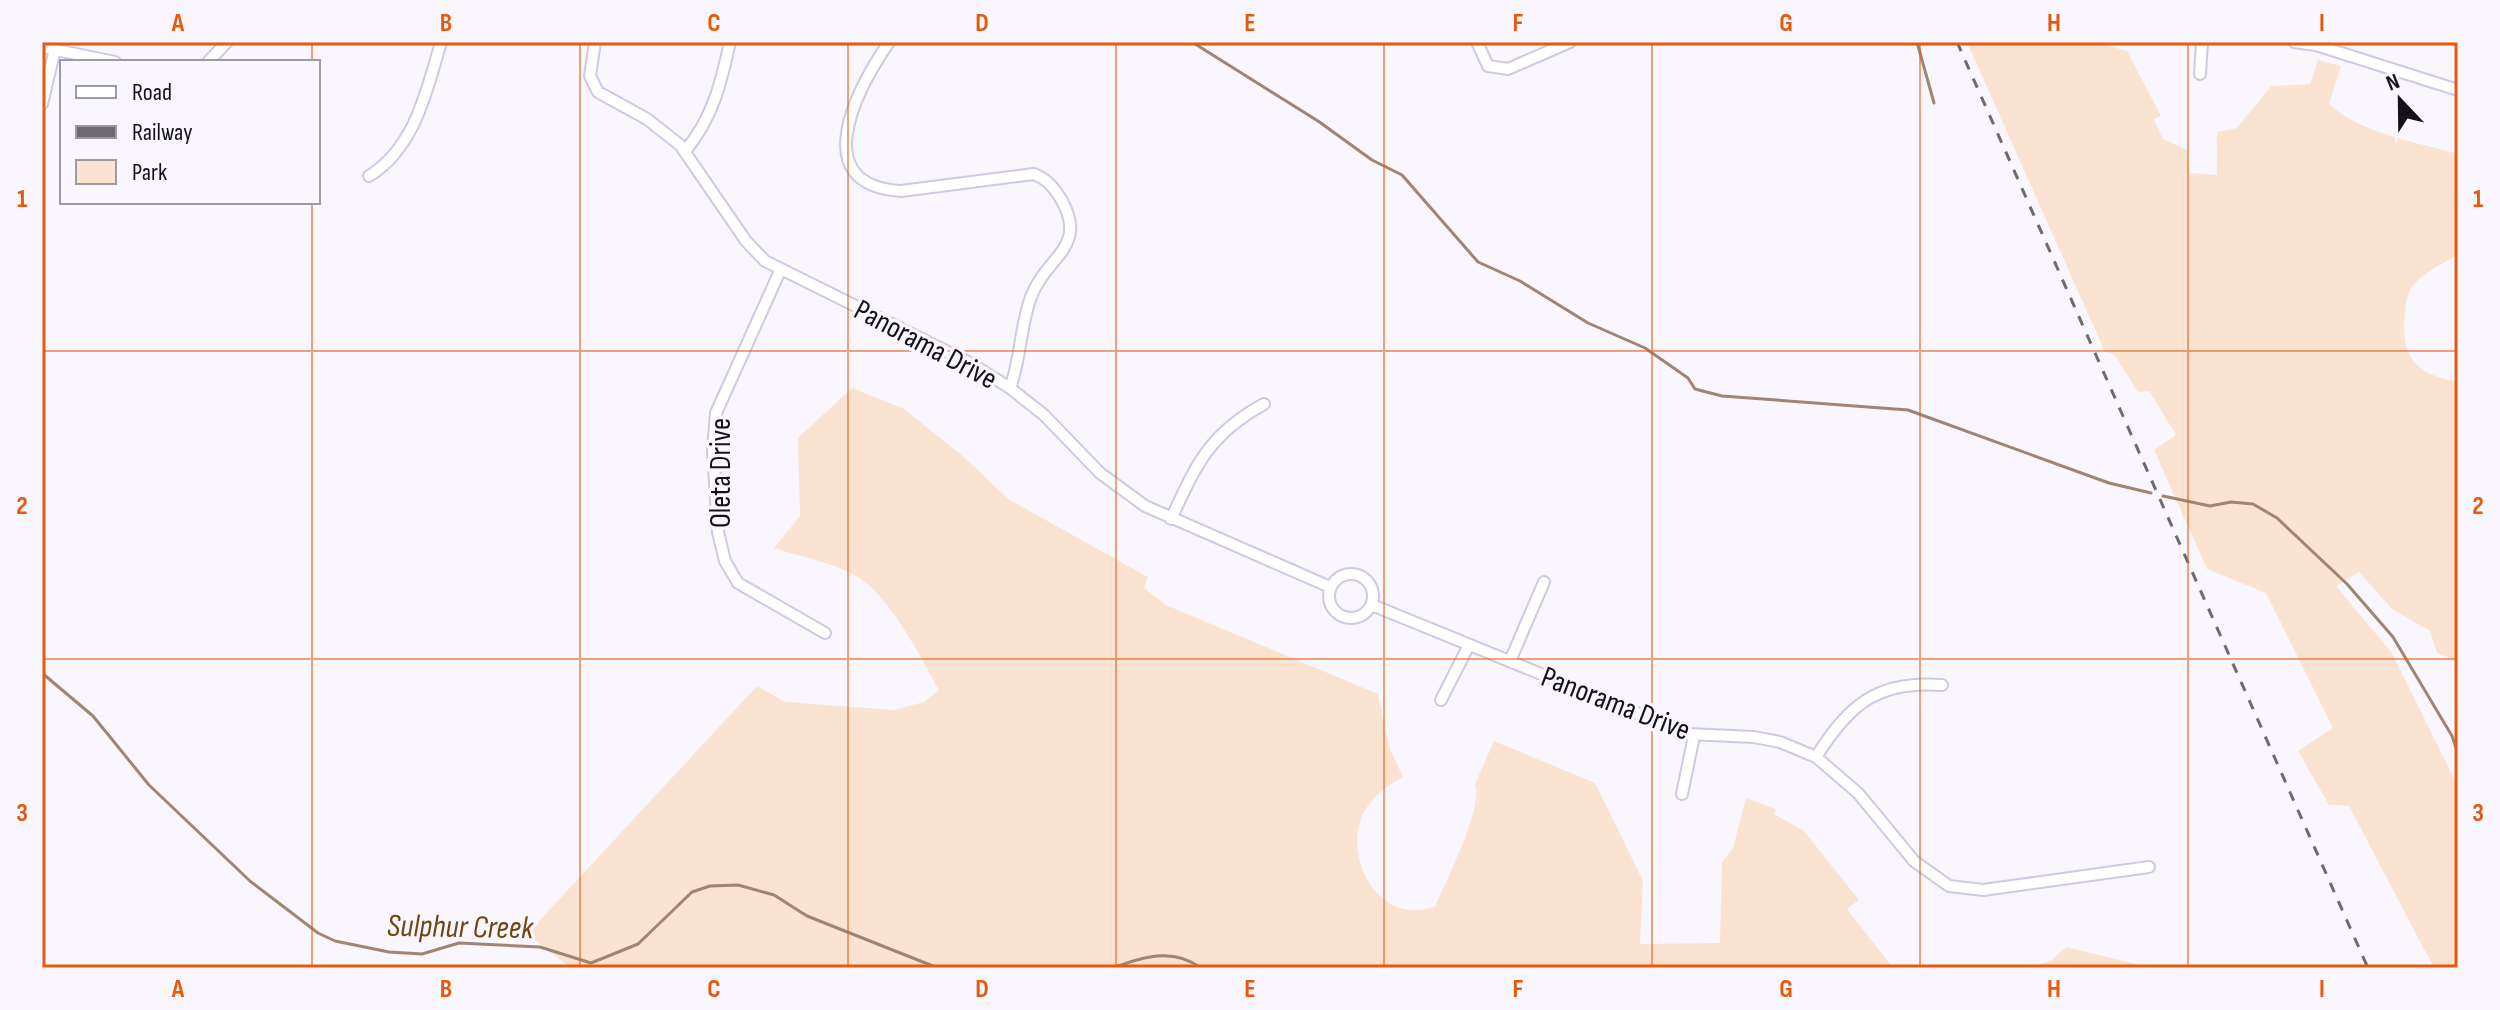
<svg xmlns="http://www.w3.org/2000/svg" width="2500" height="1010" font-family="'Sofia Sans Condensed',sans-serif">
  <rect width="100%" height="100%" fill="#f9f7fd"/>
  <path fill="#fae4d1" d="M1967 42H2094L2127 51 2161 116 2154 119 2163 139 2187 150 2190 173 2217 175V132L2237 128 2271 86 2310 84 2318 60 2341 66 2329 104C2361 134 2417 142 2458 154V255C2445 262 2425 272 2415 283 2408 290 2406 302 2405 312 2400 357 2415 374 2458 382V661L2437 653 2430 631 2392 609 2359 572 2336 586 2392 653 2458 786V968H2434L2349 806 2329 805 2298 751 2333 728 2266 593 2207 569 2154 450 2176 435 2149 391 2138 392 2114 354 2105 352Z
    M852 388 904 409 965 458 1008 499 1148 577 1144 588 1166 605 1378 694 1389 747 1403 777C1388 785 1374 796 1365 810 1344 846 1367 906 1410 910 1417 911 1428 908 1435 907 1446 880 1483 810 1475 784L1494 741 1595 783 1643 881 1640 944 1720 943 1722 862 1733 848 1746 798 1776 809 1774 814 1804 831 1859 900 1847 909 1893 968H571L527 934 757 686 785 702 894 710 924 702 939 690C921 658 889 594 856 576 832 562 801 557 774 548L800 516 798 438Z
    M2066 947 2153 968H2029L2052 960Z"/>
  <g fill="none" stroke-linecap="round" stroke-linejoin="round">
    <path stroke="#9f8573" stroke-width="3" d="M1192 42 1318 121 1372 160 1402 175 1478 262 1520 281 1588 323 1645 348 1688 378 1695 389 1722 396 1908 410 2109 483 2151 493
      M1917 42 1934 103
      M2163 496 2210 506 2231 502 2253 504 2277 518 2347 584 2393 637 2452 736 2458 754
      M42 673 93 716 149 785 250 881 318 933 335 941 389 952 422 954 459 943 540 947 591 963 638 944 692 892 710 886 738 885 774 895 807 916 938 968
      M1113 968C1142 957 1173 947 1201 968"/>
    <defs>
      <path id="street" d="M595 42 590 76 598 92 647 119 680 145 746 241 765 261 970 363 1010 388 1044 415 1100 473 1145 506 1330 587
        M889 42C859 86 804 185 901 191L1034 174C1047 179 1054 188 1061 199 1089 248 1046 256 1031 297 1020 326 1021 359 1010 388
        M1477 42 1488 66 1508 69 1570 42
        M2294 42 2316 45 2458 90
        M42 47 115 62
        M208 62 227 42
        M2200 74 2202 42
        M42 104 55 49
        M686 150C713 117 721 83 730 42
        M369 176C415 148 427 90 441 42
        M780 271 716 413 713 450 718 532 725 561 738 583 825 633
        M1171 519C1196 465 1209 434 1264 404
        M1329 596a22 22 0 1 1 44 0a22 22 0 1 1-44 0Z
        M1372 605 1688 734 1754 737 1780 742 1816 757 1858 793 1914 861 1949 886 1983 890 2149 867
        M1510 661 1544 582
        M1441 700 1469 645
        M1816 757C1849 705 1877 680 1942 685
        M1682 794 1694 736"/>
    </defs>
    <use href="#street" stroke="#d1c8e3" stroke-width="14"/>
    <use href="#street" stroke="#fff" stroke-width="10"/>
    <path stroke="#6d6a72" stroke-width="3" stroke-dasharray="10 10" stroke-linecap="butt" d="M1957 42 2368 968"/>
  </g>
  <path fill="none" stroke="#e8590c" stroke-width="2" stroke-opacity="0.55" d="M312 42V62M580 42V968M848 42V968M1116 42V968M1384 42V968M1652 42V968M1920 42V968M2188 42V968M312 202V968M42 351H2458M42 659H2458"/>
  <g text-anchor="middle" stroke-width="7" stroke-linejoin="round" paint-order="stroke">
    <g font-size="30" fill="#14111a" stroke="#f9f7fd">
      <text transform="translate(926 344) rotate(28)" y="10">Panorama Drive</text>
      <text transform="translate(720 473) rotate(-90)" y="10">Oleta Drive</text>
      <text transform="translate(1616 703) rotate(21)" y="10">Panorama Drive</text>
    </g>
    <g font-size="32" font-style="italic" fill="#724514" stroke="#f9f7fd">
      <text transform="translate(460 926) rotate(1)" y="11">Sulphur Creek</text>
    </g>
  </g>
  <rect width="2500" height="1010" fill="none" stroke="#f9f7fd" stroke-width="88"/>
  <rect x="60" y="60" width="260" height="144" fill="#f9f7fd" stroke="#9d9ba2" stroke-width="2"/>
  <rect x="76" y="86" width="40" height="12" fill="#ffffff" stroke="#9d9ba2" stroke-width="2"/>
  <text x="132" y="100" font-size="24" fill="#14111a">Road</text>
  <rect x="76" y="126" width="40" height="12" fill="#6d6a72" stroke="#9d9ba2" stroke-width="2"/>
  <text x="132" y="140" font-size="24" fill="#14111a">Railway</text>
  <rect x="76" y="160" width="40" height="24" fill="#fae4d1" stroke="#9d9ba2" stroke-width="2"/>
  <text x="132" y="180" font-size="24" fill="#14111a">Park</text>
  <g transform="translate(2400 100) rotate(338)" stroke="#f9f7fd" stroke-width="6" paint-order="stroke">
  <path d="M0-6L14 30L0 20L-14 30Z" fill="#14111a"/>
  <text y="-12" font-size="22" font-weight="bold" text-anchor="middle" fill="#14111a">N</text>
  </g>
  <rect x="44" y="44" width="2412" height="922" fill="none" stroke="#e8590c" stroke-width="3"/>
  <g font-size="26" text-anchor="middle" font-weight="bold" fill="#e8590c">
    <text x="178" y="31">A</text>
    <text x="446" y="31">B</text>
    <text x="714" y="31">C</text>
    <text x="982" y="31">D</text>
    <text x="1250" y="31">E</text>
    <text x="1518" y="31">F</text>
    <text x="1786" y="31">G</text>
    <text x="2054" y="31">H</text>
    <text x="2322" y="31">I</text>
    <text x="22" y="207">1</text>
    <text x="2478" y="207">1</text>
    <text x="22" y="514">2</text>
    <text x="2478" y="514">2</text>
    <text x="22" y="821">3</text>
    <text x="2478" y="821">3</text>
    <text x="178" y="997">A</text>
    <text x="446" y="997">B</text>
    <text x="714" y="997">C</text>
    <text x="982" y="997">D</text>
    <text x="1250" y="997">E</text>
    <text x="1518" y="997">F</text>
    <text x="1786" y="997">G</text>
    <text x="2054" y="997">H</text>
    <text x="2322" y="997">I</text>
  </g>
</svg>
